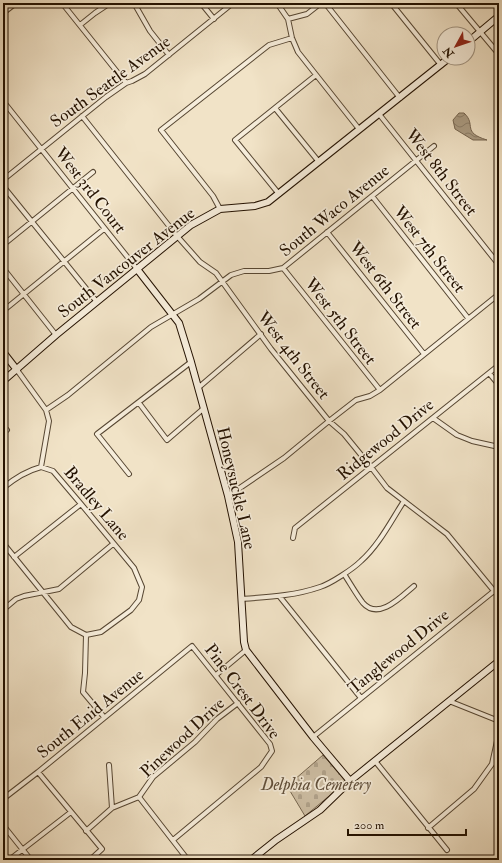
<svg xmlns="http://www.w3.org/2000/svg" width="502" height="863" font-family="'IM FELL Double Pica',serif">
  <defs>
    <pattern id="cemetery-stones" width="16" height="16" patternUnits="userSpaceOnUse"><rect width="16" height="16" fill="#cebfa5"/><path d="M2 7V4a2 2 0 0 1 4 0v3zM10 15v-3a2 2 0 0 1 4 0v3z" fill="#b1a38c"/></pattern>
    <pattern id="water-waves" width="16" height="10" patternUnits="userSpaceOnUse"><rect width="16" height="10" fill="#ab9c83"/><path d="M0 5q4-4 8 0t8 0" fill="none" stroke="#8b7e69"/></pattern>
  </defs>
  <rect width="100%" height="100%" fill="#f1e3c7"/>
  <filter id="stains"><feTurbulence type="fractalNoise" baseFrequency=".005" numOctaves="4"/><feColorMatrix values="0 0 0 0 .2 0 0 0 0 .09 0 0 0 0 .02 0 0 0 .5 -.17"/></filter>
  <radialGradient id="worn" r=".72"><stop offset=".6" stop-color="#630" stop-opacity="0"/><stop offset="1" stop-color="#630" stop-opacity=".3"/></radialGradient>
  <path fill="url(#cemetery-stones)" stroke="#786852" d="M323 755 346 782 305 816 287 786Z"/>
  <path fill="url(#water-waves)" stroke="#75644f" d="M459 113H464C477 125 461 132 487 140H473L455 129 453 120Z"/>
  <g fill="none" stroke-linecap="round" stroke-linejoin="round">
    <defs>
      <path id="street" d="M62 3 126 83
        M134 3 150 31 169 55
        M201 3 214 19
        M277 3 288 19 292 38 298 52 359 129
        M325 3 400 98
        M391 3 441 65
        M456 3 497 52
        M3 13 16 3
        M288 19 307 14 321 3
        M80 25 95 13 110 3
        M3 101 137 269
        M275 108 319 162
        M379 114 499 265
        M82 116 177 236 200 262 216 273 271 349 329 421 344 434 371 467 387 488 447 534 499 597
        M3 180 106 97 126 83 132 81 145 74 233 3
        M3 186 97 302
        M279 194 235 140 316 75
        M372 196 468 318
        M220 209 213 196 161 130 269 45 292 38
        M327 232 424 354
        M3 245 93 172
        M3 268 56 335
        M283 268 380 390
        M3 311 104 229
        M17 370 46 410 49 421 41 467
        M489 373 499 385
        M198 388 261 334
        M139 403 167 440 203 409
        M46 410 68 395 151 327 199 299 231 275 244 271H269L283 268 434 146
        M433 418 457 435 472 441 499 447
        M3 426 7 430
        M41 467 53 471 81 504 134 568 142 587 139 600 131 610 101 632 86 635
        M129 474 97 434 191 362
        M3 488C15 478 26 471 41 467
        M228 496 284 458 329 421 356 400 370 396 380 390 499 294
        M293 538 295 528 499 365
        M3 543 71 627 86 635
        M14 557 81 504
        M344 574C350 583 356 594 363 603 379 621 402 596 414 586
        M280 597 361 698
        M241 599C268 597 294 596 320 587 330 584 353 569 361 561 379 545 391 521 404 501
        M3 610 16 599 24 596 59 589 113 544
        M86 635 85 673 83 692 104 717
        M216 675 246 650
        M449 701 499 721
        M313 737 499 587
        M375 761 447 850
        M109 765 112 808
        M38 772 102 849 90 860
        M139 797 188 860
        M3 799 38 772 192 646 270 744 272 751 261 767 173 840
        M3 825 31 860
        M428 828 474 789 492 764 499 732
        M86 831 112 808 139 797 153 777 195 742 217 719 238 703
        M9 860 71 812"/>
      <path id="secondary" d="M468 42 499 16
        M137 269 179 323 191 362 228 496 238 542 244 642 246 650 313 737 350 781
        M3 352 17 370
        M3 381 56 335 191 225 220 209 255 206 268 202 449 58
        M251 860 276 840 320 810 350 781 499 661"/>
    </defs>
    <use href="#street" stroke="#564632" stroke-width="6"/>
    <use href="#secondary" stroke="#231100" stroke-width="8"/>
    <use href="#street" stroke="#f6eddb" stroke-width="4"/>
    <use href="#secondary" stroke="#f6eddb" stroke-width="6"/>
  </g>
  <g text-anchor="middle" stroke-width="3.5" stroke-linejoin="round" paint-order="stroke">
    <g font-size="17" fill="#231100" stroke="#f6eddb">
      <text transform="translate(110 81) rotate(-36)" y="6">South Seattle Avenue</text>
      <text transform="translate(442 172) rotate(52)" y="6">West 8th Street</text>
      <text transform="translate(91 190) rotate(52)" y="6">West 3rd Court</text>
      <text transform="translate(334 210) rotate(-39)" y="6">South Waco Avenue</text>
      <text transform="translate(430 249) rotate(52)" y="6">West 7th Street</text>
      <text transform="translate(126 262) rotate(-38)" y="6">South Vancouver Avenue</text>
      <text transform="translate(386 285) rotate(52)" y="6">West 6th Street</text>
      <text transform="translate(341 321) rotate(52)" y="6">West 5th Street</text>
      <text transform="translate(294 355) rotate(52)" y="6">West 4th Street</text>
      <text transform="translate(385 439) rotate(-39)" y="6">Ridgewood Drive</text>
      <text transform="translate(237 488) rotate(77)" y="6">Honeysuckle Lane</text>
      <text transform="translate(97 503) rotate(50)" y="6">Bradley Lane</text>
      <text transform="translate(398 651) rotate(-39)" y="6">Tanglewood Drive</text>
      <text transform="translate(243 691) rotate(53)" y="6">Pine Crest Drive</text>
      <text transform="translate(90 713) rotate(-39)" y="6">South Enid Avenue</text>
      <text transform="translate(182 737) rotate(-43)" y="6">Pinewood Drive</text>
    </g>
    <g font-size="17" font-style="italic" fill="#5f4e3a" stroke="#f6eddb">
      <text x="316" y="790">Delphia Cemetery</text>
    </g>
  </g>
  <rect width="502" height="863" fill="none" stroke="#f1e3c7" stroke-width="16"/>
  <rect x="4" y="4" width="494" height="855" fill="none" stroke="#231100" stroke-width="2"/>
  <rect x="8" y="8" width="486" height="847" fill="none" stroke="#231100"/>
  <g transform="translate(456 46) rotate(230)"><circle r="19" fill="#f6eddb" stroke="#a29583"/>
  <path d="M0-3L7 15L0 10L-7 15Z" fill="#8f2418"/>
  <text y="-6" font-size="11" font-weight="bold" text-anchor="middle" fill="#231100">N</text>
  </g>
  <path d="M348 829v6h118v-6" fill="none" stroke="#231100" stroke-width="2"/>
  <text x="354" y="829" font-size="12" fill="#231100" stroke="#f6eddb" stroke-width="3" paint-order="stroke">200 m</text>
  <rect width="100%" height="100%" filter="url(#stains)"/>
  <rect width="100%" height="100%" fill="url(#worn)"/>
</svg>
